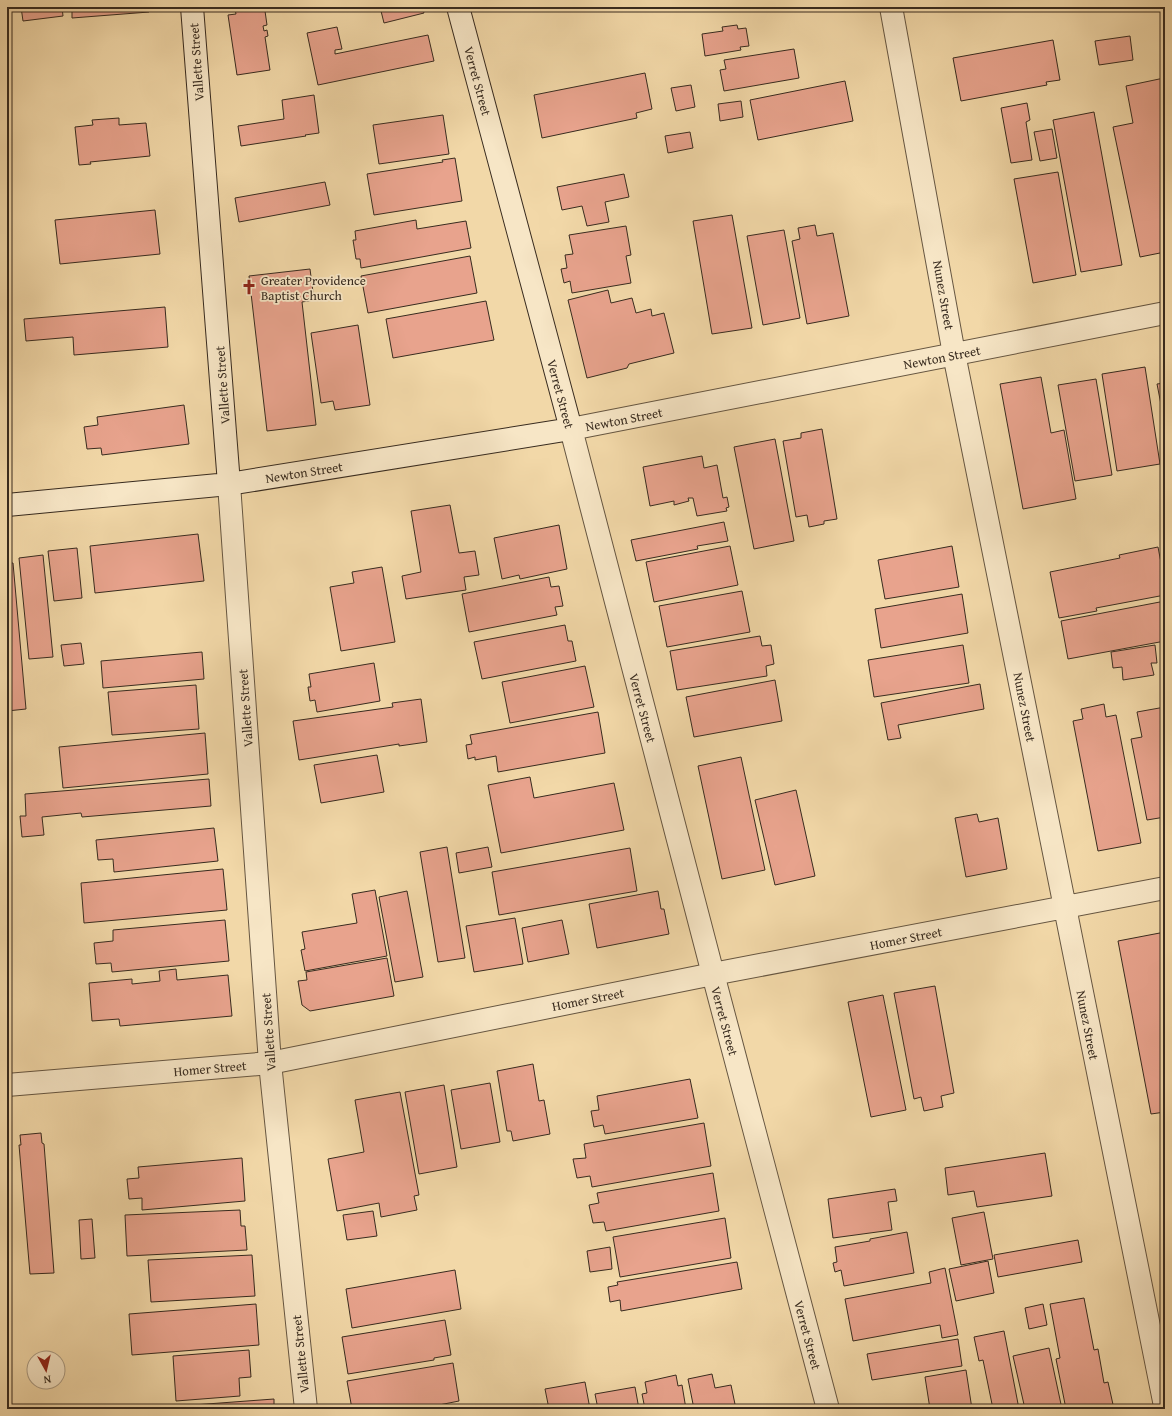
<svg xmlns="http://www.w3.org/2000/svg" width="1172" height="1416" font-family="'Gentium Book Plus',serif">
  <rect width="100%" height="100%" fill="#f2d8a8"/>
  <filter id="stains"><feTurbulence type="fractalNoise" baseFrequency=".005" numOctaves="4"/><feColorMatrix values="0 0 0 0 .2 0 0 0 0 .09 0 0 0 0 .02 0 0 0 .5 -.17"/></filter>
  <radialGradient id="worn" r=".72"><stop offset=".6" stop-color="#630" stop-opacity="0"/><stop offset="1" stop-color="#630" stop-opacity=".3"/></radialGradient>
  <path fill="#e8a38d" stroke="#382b1f" d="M21 7H62L63 16 23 21Z
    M72 7H149V12L72 18Z
    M240 7H260L261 11H265L267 25 263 26 264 31 267 30 268 36 265 37 270 70 237 75 228 15 236 14 235 9H240Z
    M380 7H422L424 13 384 23Z
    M737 25 738 29 746 28 749 46 740 47 741 50 705 56 702 34 723 31 722 27Z
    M337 27 342 49 335 50V54L428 35 434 61 318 85 307 33Z
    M1130 36 1133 60 1099 65 1095 41Z
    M1053 40 1060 80 1046 82 1047 85 961 101 953 58Z
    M794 49 799 78 724 91 720 70 726 69 724 60Z
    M645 73 652 109 636 113 637 118 542 138 534 95Z
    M1164 78 1165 252 1140 257 1113 127 1133 123 1126 86Z
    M845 81 853 121 758 140 750 100Z
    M691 85 695 107 676 111 671 88Z
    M314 95 319 133 305 135 306 136 241 146 238 126 284 119 282 100Z
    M741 101 743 117 720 121 718 104Z
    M1027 103 1030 120 1026 122 1032 160 1011 163 1001 108Z
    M1094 112 1122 265 1081 272 1053 120Z
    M443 115 449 154 379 164 373 125Z
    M119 118V125L146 123 150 156 90 162 91 164 79 165 75 127 93 125 92 120Z
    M1052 129 1057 158 1040 161 1034 132Z
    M690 132 693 148 668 153 665 136Z
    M455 158 462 201 374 215 367 174 443 162 442 160Z
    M1058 172 1076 275 1033 283 1014 179Z
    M624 174 629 197 605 202 609 222 587 226 582 206 562 210 557 187Z
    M325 182 330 205 239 222 235 198Z
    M155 210 160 254 60 264 55 220Z
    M732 215 752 328 712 334 693 221Z
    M416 220 417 229 466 221 471 248 361 268 360 259H356L353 240H356L355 231Z
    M815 225 817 236 833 233 849 316 807 324 792 241 800 239 798 228Z
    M626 226 631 255 626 256 631 283 572 293 570 281 564 283 561 269 567 268 565 255 573 254 569 235Z
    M784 230 800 318 763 325 747 236Z
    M470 256 477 293 368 313 361 276Z
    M310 269 314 300 302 302 316 425 267 431 249 276Z
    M608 290 611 303 632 298 636 313 651 309 652 316 664 313 674 353 629 364 627 368 587 378 568 300Z
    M486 301 494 340 393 358 386 319Z
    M165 307 168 347 74 355 73 337 26 341 24 319Z
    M358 325 370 405 335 410 333 401 321 403 311 333Z
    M1145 367 1160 464 1117 471 1102 374Z
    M1041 377 1051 433 1064 430 1076 499 1023 509 1000 384Z
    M1096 379 1112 475 1075 481 1058 385Z
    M1165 383V425L1157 384Z
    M184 405 189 444 102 455 101 448 87 449 84 427 98 425 97 417Z
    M7 428 10 464H7Z
    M822 429 837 519 824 521V524L809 527 807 515 796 517 783 441 801 438V433Z
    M775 439 794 541 754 549 734 447Z
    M702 456 704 468 717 465 723 498 727 497 729 507 726 508 727 511 697 516 693 498H688L689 501 674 505V501L650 506 643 467Z
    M450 505 459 553 475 551 479 575 464 577 466 590 406 599 402 576 421 572 411 511Z
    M724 522 728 541 697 546 698 549 636 561 631 540Z
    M559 525 567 569 520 579 519 575 502 579 494 538Z
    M198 534 204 581 95 593 90 546Z
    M730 546 738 585 654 602 646 562Z
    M952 546 959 587 885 599 878 560Z
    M1158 547 1165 584V595L1096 608 1097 611 1059 618 1050 572 1120 558 1119 555Z
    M77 548 82 598 54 601 48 551Z
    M43 555 53 657 29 659 19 558Z
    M7 563H13L26 709 7 711Z
    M382 567 395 642 341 651 330 587 354 583 352 572Z
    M549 577 551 587 559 586 563 606 555 607 557 615 469 632 462 594Z
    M742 591 750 632 667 647 659 606Z
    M962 594 968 633 881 648 875 609Z
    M1165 601V641L1068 659 1061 621Z
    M565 625 568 641H572L576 661 482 679 474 642Z
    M760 636 762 646 771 645 774 664 766 666 767 676 677 690 670 651Z
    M81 643 84 664 64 666 61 645Z
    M963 645 969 683 874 697 868 660Z
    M1155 645 1157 663H1151L1154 675 1123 680 1122 667 1113 668 1111 652Z
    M202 652 204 679 103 688 101 661Z
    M374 663 380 701 317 712 315 700 310 701 308 687H311L309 674Z
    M585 666 594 707 510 723 502 682Z
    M775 680 782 721 694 737 686 697Z
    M980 684 984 709 898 725 901 738 888 740 881 703Z
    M196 685 199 729 112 735 108 692Z
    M421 699 427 742 399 746V744L299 760 293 721 393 707 392 703Z
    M1104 704 1106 717 1116 715 1141 843 1098 851 1073 721 1083 719 1081 709Z
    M1165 707V817L1147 820 1131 739 1142 737 1137 712Z
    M598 712 605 753 498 772 496 756 475 760V757L468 759 466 745 472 744 470 735Z
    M205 733 208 774 63 788 59 747Z
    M377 755 384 792 321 803 314 765Z
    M741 757 765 870 722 879 698 766Z
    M530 777 534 798 614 783 624 830 501 853 488 785Z
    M209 779 211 806 82 817 81 813 42 817 44 835 22 837 20 816H26L25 794Z
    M796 790 815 876 775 885 755 800Z
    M977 814 979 822 998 818 1007 869 966 877 955 818Z
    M214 828 218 861 114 872 113 859 98 860 96 840Z
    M447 847 465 958 438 962 420 852Z
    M488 847 492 867 459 873 456 853Z
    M630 848 637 891 499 915 492 872Z
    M223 869 227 910 84 923 81 883Z
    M375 890 387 956 305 971 301 950 305 949 302 932 357 923 352 894Z
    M407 891 423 977 395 982 379 897Z
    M658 891 661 909H664L669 934 597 948 589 904Z
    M515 918 523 964 474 972 466 926Z
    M225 920 229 961 112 972 111 963 96 964 94 943 113 941V930Z
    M562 920 569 954 528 962 522 928Z
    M1165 932V1112L1151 1114 1118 941Z
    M387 958 394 996 310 1011 302 1005 298 981 307 980 306 972Z
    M176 969 177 980 228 975 232 1016 120 1026 119 1019 92 1021 89 983 132 979V984L160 981 159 971Z
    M935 986 954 1093 941 1096 943 1107 924 1111 921 1097 914 1099 894 993Z
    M883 995 906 1110 871 1117 848 1002Z
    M533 1064 539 1101 544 1100 550 1134 513 1141 511 1131H507L497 1071Z
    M690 1079 698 1118 605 1134 603 1125 594 1127 591 1111 599 1110 597 1096Z
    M490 1083 500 1142 461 1149 451 1090Z
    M444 1085 457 1167 419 1174 405 1092Z
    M400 1092 419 1195 414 1196 417 1210 381 1217 379 1203 337 1211 328 1159 364 1152 355 1100Z
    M704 1123 711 1166 592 1187 590 1176 577 1178 573 1159 586 1158 584 1144Z
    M41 1133 42 1143 44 1144 54 1273 30 1274 19 1145H21L20 1135Z
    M1045 1153 1052 1196 977 1207 974 1191 948 1195 945 1168Z
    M242 1158 245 1201 142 1210V1198L129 1199 127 1179 139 1178 138 1167Z
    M713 1173 719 1211 606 1231 604 1222 593 1223 589 1205 599 1203 597 1193Z
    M895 1189 897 1201 888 1202 892 1230 833 1238 828 1199Z
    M240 1210 241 1226H245L247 1250 127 1256 125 1215Z
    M373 1211 377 1236 347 1240 343 1215Z
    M984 1212 993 1259 961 1265 952 1218Z
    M725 1218 731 1258 620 1277 613 1237Z
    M92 1219 95 1258 81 1259 79 1220Z
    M907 1232 914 1273 844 1286 841 1270 835 1272 833 1263 837 1262 835 1247 870 1241V1239Z
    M1078 1240 1082 1262 998 1277 994 1255Z
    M610 1247 612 1269 590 1272 587 1251Z
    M252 1255 255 1296 151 1302 148 1260Z
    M988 1261 994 1293 956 1301 949 1269Z
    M737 1262 742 1289 621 1311 620 1300 610 1302 608 1287 618 1285 617 1282Z
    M945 1268 958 1335 942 1338 940 1325 853 1341 845 1299 931 1283 929 1272Z
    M455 1270 461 1309 352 1328 346 1289Z
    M1084 1298 1094 1350 1098 1349 1104 1383 1108 1382 1114 1409H1066L1056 1359 1060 1358 1050 1304Z
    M256 1304 259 1345 132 1355 129 1314Z
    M1043 1304 1047 1325 1029 1329 1025 1308Z
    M445 1320 451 1355 434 1358V1360L348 1374 342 1337Z
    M1004 1331 1019 1409H993L983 1360 979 1361 974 1337Z
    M958 1339 962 1366 872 1380 867 1354Z
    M1049 1348 1062 1409H1025L1013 1356Z
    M249 1350 251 1377 239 1378 240 1396 176 1401 173 1356Z
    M453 1363 459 1401 434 1406 435 1409H352L347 1381Z
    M966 1370 972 1409H930L925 1377Z
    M712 1374 715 1388 731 1385 736 1409H694L688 1379Z
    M676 1375 678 1386 682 1385 686 1409H645L642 1394 647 1393 645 1382Z
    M585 1382 590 1409H549L545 1389Z
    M635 1387 639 1409H598L595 1394Z
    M274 1399V1409H153V1408Z"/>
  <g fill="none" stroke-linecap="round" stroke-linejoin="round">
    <defs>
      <path id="minor" d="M891 7 954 354 1165 1406
        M571 429 1165 313
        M7 1085 270 1063 713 974 1165 888"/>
      <path id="tertiary" d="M571 429 713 974 828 1409
        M229 484 270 1063 306 1409"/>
      <path id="secondary" d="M192 7 229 484
        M7 505 229 484 571 429 458 7"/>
    </defs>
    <use href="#minor" stroke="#665641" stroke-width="24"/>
    <use href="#tertiary" stroke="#665641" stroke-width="24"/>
    <use href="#secondary" stroke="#382b1f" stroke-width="24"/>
    <use href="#minor" stroke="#f7e6c6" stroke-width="22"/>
    <use href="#tertiary" stroke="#f7e6c6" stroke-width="22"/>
    <use href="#secondary" stroke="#f7e6c6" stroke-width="22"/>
  </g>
  <defs>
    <symbol id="church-bare" viewBox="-9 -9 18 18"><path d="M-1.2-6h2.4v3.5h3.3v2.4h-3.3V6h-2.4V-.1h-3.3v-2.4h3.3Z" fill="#8f2418" stroke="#f7e6c6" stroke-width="2.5" paint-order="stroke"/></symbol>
  </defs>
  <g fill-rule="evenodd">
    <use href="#church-bare" x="238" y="276" width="22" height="22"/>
  </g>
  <g text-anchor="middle" stroke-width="3.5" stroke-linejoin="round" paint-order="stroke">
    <g font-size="13" fill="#382b1f" stroke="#f7e6c6">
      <text transform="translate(196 62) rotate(-94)" y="5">Vallette Street</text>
      <text transform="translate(478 81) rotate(75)" y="5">Verret Street</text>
      <text transform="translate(944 295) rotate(80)" y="5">Nunez Street</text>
      <text transform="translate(942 357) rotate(-11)" y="5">Newton Street</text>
      <text transform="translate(222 385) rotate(-94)" y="5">Vallette Street</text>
      <text transform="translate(561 394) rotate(75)" y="5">Verret Street</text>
      <text transform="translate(624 419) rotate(-11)" y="5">Newton Street</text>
      <text transform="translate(304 472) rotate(-9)" y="5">Newton Street</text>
      <text transform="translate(1025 707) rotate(79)" y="5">Nunez Street</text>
      <text transform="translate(245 708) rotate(-94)" y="5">Vallette Street</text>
      <text transform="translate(643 708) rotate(75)" y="5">Verret Street</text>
      <text transform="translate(906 938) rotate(-11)" y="5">Homer Street</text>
      <text transform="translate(588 999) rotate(-11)" y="5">Homer Street</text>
      <text transform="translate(725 1021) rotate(75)" y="5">Verret Street</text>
      <text transform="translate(1088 1025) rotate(79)" y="5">Nunez Street</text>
      <text transform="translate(268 1032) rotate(-94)" y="5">Vallette Street</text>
      <text transform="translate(210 1068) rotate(-5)" y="5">Homer Street</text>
      <text transform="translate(808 1335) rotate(75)" y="5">Verret Street</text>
      <text transform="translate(300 1354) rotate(-96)" y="5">Vallette Street</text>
    </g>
    <g font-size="13" fill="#382b1f" stroke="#f7e6c6" text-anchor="start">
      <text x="261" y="285">Greater Providence<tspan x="261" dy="15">Baptist Church</tspan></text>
    </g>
  </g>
  <rect width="1172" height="1416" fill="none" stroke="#f2d8a8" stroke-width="24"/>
  <rect x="8" y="8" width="1156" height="1400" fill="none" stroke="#382b1f" stroke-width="2"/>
  <rect x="12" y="12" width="1148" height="1392" fill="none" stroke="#382b1f"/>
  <g transform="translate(46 1370) rotate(172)"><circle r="19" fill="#f7e6c6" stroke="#ab9b83"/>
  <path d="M0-3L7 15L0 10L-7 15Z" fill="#8f2418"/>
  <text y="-6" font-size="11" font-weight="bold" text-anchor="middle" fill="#382b1f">N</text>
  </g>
  <rect width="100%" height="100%" filter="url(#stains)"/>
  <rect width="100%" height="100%" fill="url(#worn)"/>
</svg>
